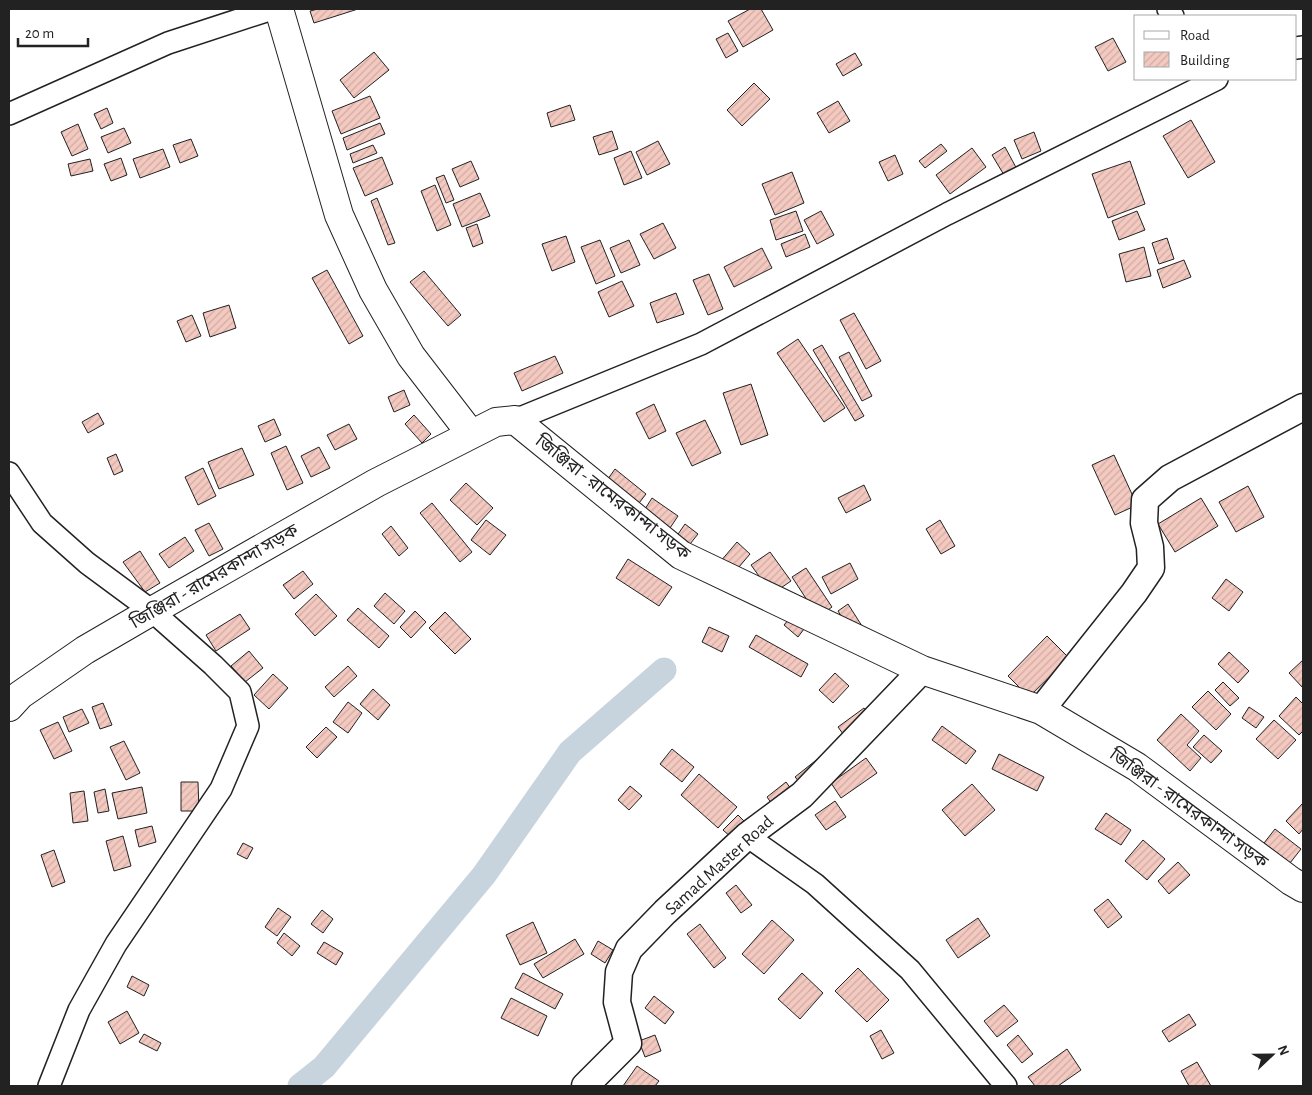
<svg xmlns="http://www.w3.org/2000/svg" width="1312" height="1095" font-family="'Alegreya Sans','Noto Sans Bengali',sans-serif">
  <defs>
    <pattern id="building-hatch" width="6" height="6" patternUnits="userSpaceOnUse" patternTransform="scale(1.25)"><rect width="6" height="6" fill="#f3c9c0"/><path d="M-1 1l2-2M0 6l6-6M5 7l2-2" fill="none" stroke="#d0aca5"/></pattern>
  </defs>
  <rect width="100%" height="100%" fill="#fff"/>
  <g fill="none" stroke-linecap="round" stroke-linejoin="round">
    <path stroke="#c7d3dd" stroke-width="25" d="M300 1086 324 1067 484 875 570 752 664 670"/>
  </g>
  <path fill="url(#building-hatch)" stroke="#222" d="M318 9H358L314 23 310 11Z
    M750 9H761L773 30 743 47 728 21Z
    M728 33 738 51 726 58 716 39Z
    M1113 38 1126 62 1108 71 1095 47Z
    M374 52 389 70 354 98 340 80Z
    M855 53 862 65 843 76 836 64Z
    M754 83 770 99 742 126 727 110Z
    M370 96 380 118 341 134 332 111Z
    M838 101 850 121 829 133 817 113Z
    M570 105 575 120 551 127 547 113Z
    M107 108 113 123 101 129 94 114Z
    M1191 120 1215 162 1188 178 1163 136Z
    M380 123 385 134 347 150 343 138Z
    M78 124 88 149 72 156 61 132Z
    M124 128 131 143 108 153 101 137Z
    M612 131 618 149 599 155 593 137Z
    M1034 132 1041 151 1022 159 1014 140Z
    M191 139 198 156 180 163 173 145Z
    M658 141 670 164 647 175 636 152Z
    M941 144 947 151 925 168 919 161Z
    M373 145 377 153 353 163 350 154Z
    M1005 147 1019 173 1007 180 992 155Z
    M972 148 986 167 950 194 936 175Z
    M163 149 170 167 140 178 133 159Z
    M631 151 642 178 624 185 614 158Z
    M895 155 903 174 888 181 879 162Z
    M382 157 393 184 365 196 353 168Z
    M121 158 127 175 111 181 104 164Z
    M90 159 93 171 71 176 68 164Z
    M471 161 479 179 460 187 452 169Z
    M1130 161 1145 204 1108 218 1092 174Z
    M792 172 804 203 775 215 762 184Z
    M444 175 454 200 446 203 436 178Z
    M435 185 451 225 437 231 421 191Z
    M480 193 490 216 462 227 453 204Z
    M377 198 395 243 388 245 371 201Z
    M796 211 803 231 776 240 770 220Z
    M821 211 834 235 817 244 804 220Z
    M1137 211 1145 230 1119 240 1112 221Z
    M663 223 676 248 654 259 640 234Z
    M477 224 483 243 473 247 466 228Z
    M805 234 810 247 786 257 781 244Z
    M566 236 575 262 552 271 542 244Z
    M1167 238 1174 259 1159 264 1152 243Z
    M600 240 615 276 596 284 581 247Z
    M629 240 640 265 621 273 610 248Z
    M1144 247 1151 276 1126 282 1119 254Z
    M762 248 772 268 734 287 724 267Z
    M1184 260 1191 277 1163 288 1157 270Z
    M327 270 363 336 349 344 312 278Z
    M424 271 461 315 448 326 410 282Z
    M709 274 723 309 708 315 693 280Z
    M622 281 634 306 609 317 598 292Z
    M676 293 684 314 657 323 650 303Z
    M229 305 236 328 210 337 203 313Z
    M854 313 881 361 866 369 840 320Z
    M192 315 201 336 186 342 177 321Z
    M798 339 845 408 824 422 777 353Z
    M822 345 864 416 855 421 813 350Z
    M849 352 872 396 862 401 839 357Z
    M555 356 563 373 522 391 514 373Z
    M751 384 768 435 741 445 723 393Z
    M404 390 410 405 394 412 388 397Z
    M654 404 666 431 649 439 636 413Z
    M98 413 104 424 88 433 82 422Z
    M414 415 431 434 422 443 405 424Z
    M274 419 281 435 265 442 258 426Z
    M705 420 721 453 692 466 676 433Z
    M349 424 357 439 335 450 327 435Z
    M286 446 303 483 287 490 271 453Z
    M319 447 330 468 311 477 301 456Z
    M242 448 254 475 219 489 208 462Z
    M116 454 123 471 114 475 107 458Z
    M1114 455 1137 505 1115 515 1092 465Z
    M203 468 216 496 198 505 185 477Z
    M615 469 646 494 636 507 605 483Z
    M466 483 493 508 477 525 450 500Z
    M864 485 871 500 846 513 838 498Z
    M1248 486 1264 517 1236 532 1219 502Z
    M652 498 678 516 664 537 638 520Z
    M1201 498 1218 526 1175 552 1158 524Z
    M432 503 472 552 460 562 420 513Z
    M486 520 506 535 490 555 471 540Z
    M940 520 955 546 941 554 926 529Z
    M209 523 223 549 209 556 195 530Z
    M685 524 698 534 686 549 674 540Z
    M391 526 408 548 399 556 382 534Z
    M185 537 194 551 169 568 159 554Z
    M737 542 750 554 733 574 720 562Z
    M140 551 160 583 145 592 123 562Z
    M770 552 791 581 772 594 751 565Z
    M628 559 672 587 659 606 616 578Z
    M850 563 858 579 831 594 822 577Z
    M806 568 832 607 818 617 792 577Z
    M303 571 313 584 294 599 283 585Z
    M1226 579 1243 592 1229 611 1212 598Z
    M385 593 405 611 394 624 374 606Z
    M316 594 337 616 315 636 295 614Z
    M848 604 862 626 851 632 838 611Z
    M358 608 389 636 379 648 347 620Z
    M415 611 426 622 411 638 400 627Z
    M445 612 471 639 455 654 429 628Z
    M240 614 250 629 216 651 206 635Z
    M793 614 807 625 798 637 784 625Z
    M709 627 729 636 722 652 702 642Z
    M756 635 808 664 801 677 749 647Z
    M1047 636 1069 658 1029 697 1008 676Z
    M249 651 263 668 245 682 231 666Z
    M1229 652 1249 671 1238 683 1218 664Z
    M1303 660V688L1289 673Z
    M348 666 357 676 334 697 325 687Z
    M835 673 849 686 833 703 819 690Z
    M273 674 288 688 269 709 254 695Z
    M1223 682 1239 698 1230 706 1215 690Z
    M373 689 390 705 378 720 360 704Z
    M1208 691 1231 714 1216 730 1192 707Z
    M1296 697 1303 704V731L1299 735 1279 716Z
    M348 702 362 713 348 733 333 722Z
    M103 703 112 725 100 729 92 707Z
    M1249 707 1264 717 1256 728 1242 718Z
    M864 708 872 719 846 738 838 727Z
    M82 709 89 723 69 732 63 717Z
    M1181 714 1199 731 1187 745 1201 758 1190 771 1157 740Z
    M1274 720 1296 740 1278 759 1256 739Z
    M58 722 72 751 54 759 40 730Z
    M942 726 976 751 966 764 932 740Z
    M326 727 337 737 317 758 306 747Z
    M1204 735 1222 751 1211 763 1193 747Z
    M124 741 140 773 126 780 110 747Z
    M672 749 694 767 682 782 660 764Z
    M825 753 803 786 795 777Z
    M999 754 1044 777 1037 791 992 769Z
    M866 758 877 773 841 798 831 783Z
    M699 774 737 807 718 828 681 795Z
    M181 782H198L199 811H181Z
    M786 782 794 793 774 807 767 797Z
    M972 784 995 810 965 836 942 810Z
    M630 786 642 796 629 810 618 800Z
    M142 787 147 813 118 819 112 793Z
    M105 789 109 811 98 813 94 792Z
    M84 791 88 821 73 823 70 793Z
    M835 801 846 817 826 830 815 815Z
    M1303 803V829L1299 834 1286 821Z
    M1106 813 1131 830 1121 845 1095 829Z
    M738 815 746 823 732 838 723 830Z
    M152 826 156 842 139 847 135 830Z
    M1275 829 1301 849 1290 863 1264 843Z
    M123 836 131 866 114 871 106 841Z
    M1143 840 1165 859 1147 880 1125 861Z
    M243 843 253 848 247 859 237 854Z
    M54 850 65 882 52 887 41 855Z
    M1178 862 1190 875 1169 894 1158 881Z
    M736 885 752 905 741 913 726 893Z
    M1108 899 1122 917 1108 928 1094 910Z
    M278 908 291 917 277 936 265 927Z
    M322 910 333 919 323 933 311 924Z
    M978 918 990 936 958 958 946 940Z
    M772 920 794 940 764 974 742 954Z
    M533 922 547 953 520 965 506 935Z
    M700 924 726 958 714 968 687 934Z
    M284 933 300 946 292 956 277 943Z
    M575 939 584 954 543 978 534 964Z
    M598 941 613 950 605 963 591 954Z
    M324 942 343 953 336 965 317 953Z
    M858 968 889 1000 867 1022 835 991Z
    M523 973 563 994 555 1009 515 988Z
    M802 973 823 993 800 1019 778 999Z
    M132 976 149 985 144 996 127 987Z
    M654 996 674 1012 665 1024 645 1008Z
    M511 998 547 1016 538 1036 501 1018Z
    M1004 1005 1018 1021 997 1037 984 1021Z
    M127 1011 139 1033 120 1044 108 1022Z
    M1189 1014 1196 1025 1169 1042 1162 1031Z
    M881 1030 894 1053 882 1059 870 1036Z
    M144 1034 161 1043 157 1051 139 1042Z
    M655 1035 661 1051 645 1057 639 1041Z
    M1018 1035 1033 1054 1022 1063 1007 1045Z
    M1067 1049 1081 1070 1058 1086H1035L1028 1077Z
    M1197 1062 1211 1086H1189L1181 1071Z
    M637 1066 659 1081 655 1086H623Z"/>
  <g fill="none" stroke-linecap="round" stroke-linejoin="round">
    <defs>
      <path id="minor" d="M1168 9 1173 16
        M1296 48 1303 47
        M9 114 168 43 272 9
        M515 420 701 344 947 214 1217 79
        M9 473 42 523 87 563 152 611 213 665 240 692 248 726 221 789 116 944 79 1010 49 1086
        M747 836 815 884 910 970 1006 1086"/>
      <path id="tertiary" d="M1041 710 1134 593 1151 568 1150 547 1144 523 1145 500 1170 478 1303 407
        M585 1086 628 1043 617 1002 619 972 629 949 665 912 747 836 802 795 922 670"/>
      <path id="secondary" d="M279 9 339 215 373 290 411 356 471 434"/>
      <path id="primary" d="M9 707 20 695 85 650 152 611 376 483 496 422 515 420 681 555 922 670 1041 710 1137 767 1291 881 1303 888"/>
    </defs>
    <use href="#minor" stroke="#222" stroke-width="24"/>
    <use href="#tertiary" stroke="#222" stroke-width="29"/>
    <use href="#secondary" stroke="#222" stroke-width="30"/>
    <use href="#primary" stroke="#222" stroke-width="30"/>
    <use href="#minor" stroke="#fff" stroke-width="21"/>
    <use href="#tertiary" stroke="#fff" stroke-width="26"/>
    <use href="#secondary" stroke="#fff" stroke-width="28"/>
    <use href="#primary" stroke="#fff" stroke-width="28"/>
  </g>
  <g text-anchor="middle" stroke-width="4" stroke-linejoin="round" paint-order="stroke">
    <g font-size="18" fill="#222" stroke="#fff">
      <text transform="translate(613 497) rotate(38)" y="6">জিঞ্জিরা - রামেরকান্দা সড়ক</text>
      <text transform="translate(214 576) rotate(-30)" y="6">জিঞ্জিরা - রামেরকান্দা সড়ক</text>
      <text transform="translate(1189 808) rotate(36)" y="6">জিঞ্জিরা - রামেরকান্দা সড়ক</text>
      <text transform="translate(719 865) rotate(-42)" y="6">Samad Master Road</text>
    </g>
  </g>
  <rect width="1312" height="1095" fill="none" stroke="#222222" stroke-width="20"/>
  <rect x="1134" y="15" width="162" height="65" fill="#ffffff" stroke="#a7a7a7"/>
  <rect x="1144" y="31" width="25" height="8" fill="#ffffff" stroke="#a7a7a7"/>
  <text x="1180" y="40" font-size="15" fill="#222222">Road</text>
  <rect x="1144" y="52" width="25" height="15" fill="url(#building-hatch)" stroke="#a7a7a7"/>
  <text x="1180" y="65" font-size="15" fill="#222222">Building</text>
  <g transform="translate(1272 1055) rotate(68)" stroke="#ffffff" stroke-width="4" paint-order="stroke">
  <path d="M0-4L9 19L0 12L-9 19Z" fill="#222222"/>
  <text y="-8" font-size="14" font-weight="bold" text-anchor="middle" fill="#222222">N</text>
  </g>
  <path d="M18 38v8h70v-8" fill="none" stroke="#222222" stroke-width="2.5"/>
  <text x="25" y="38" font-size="15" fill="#222222" stroke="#ffffff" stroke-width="4" paint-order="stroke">20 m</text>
</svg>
